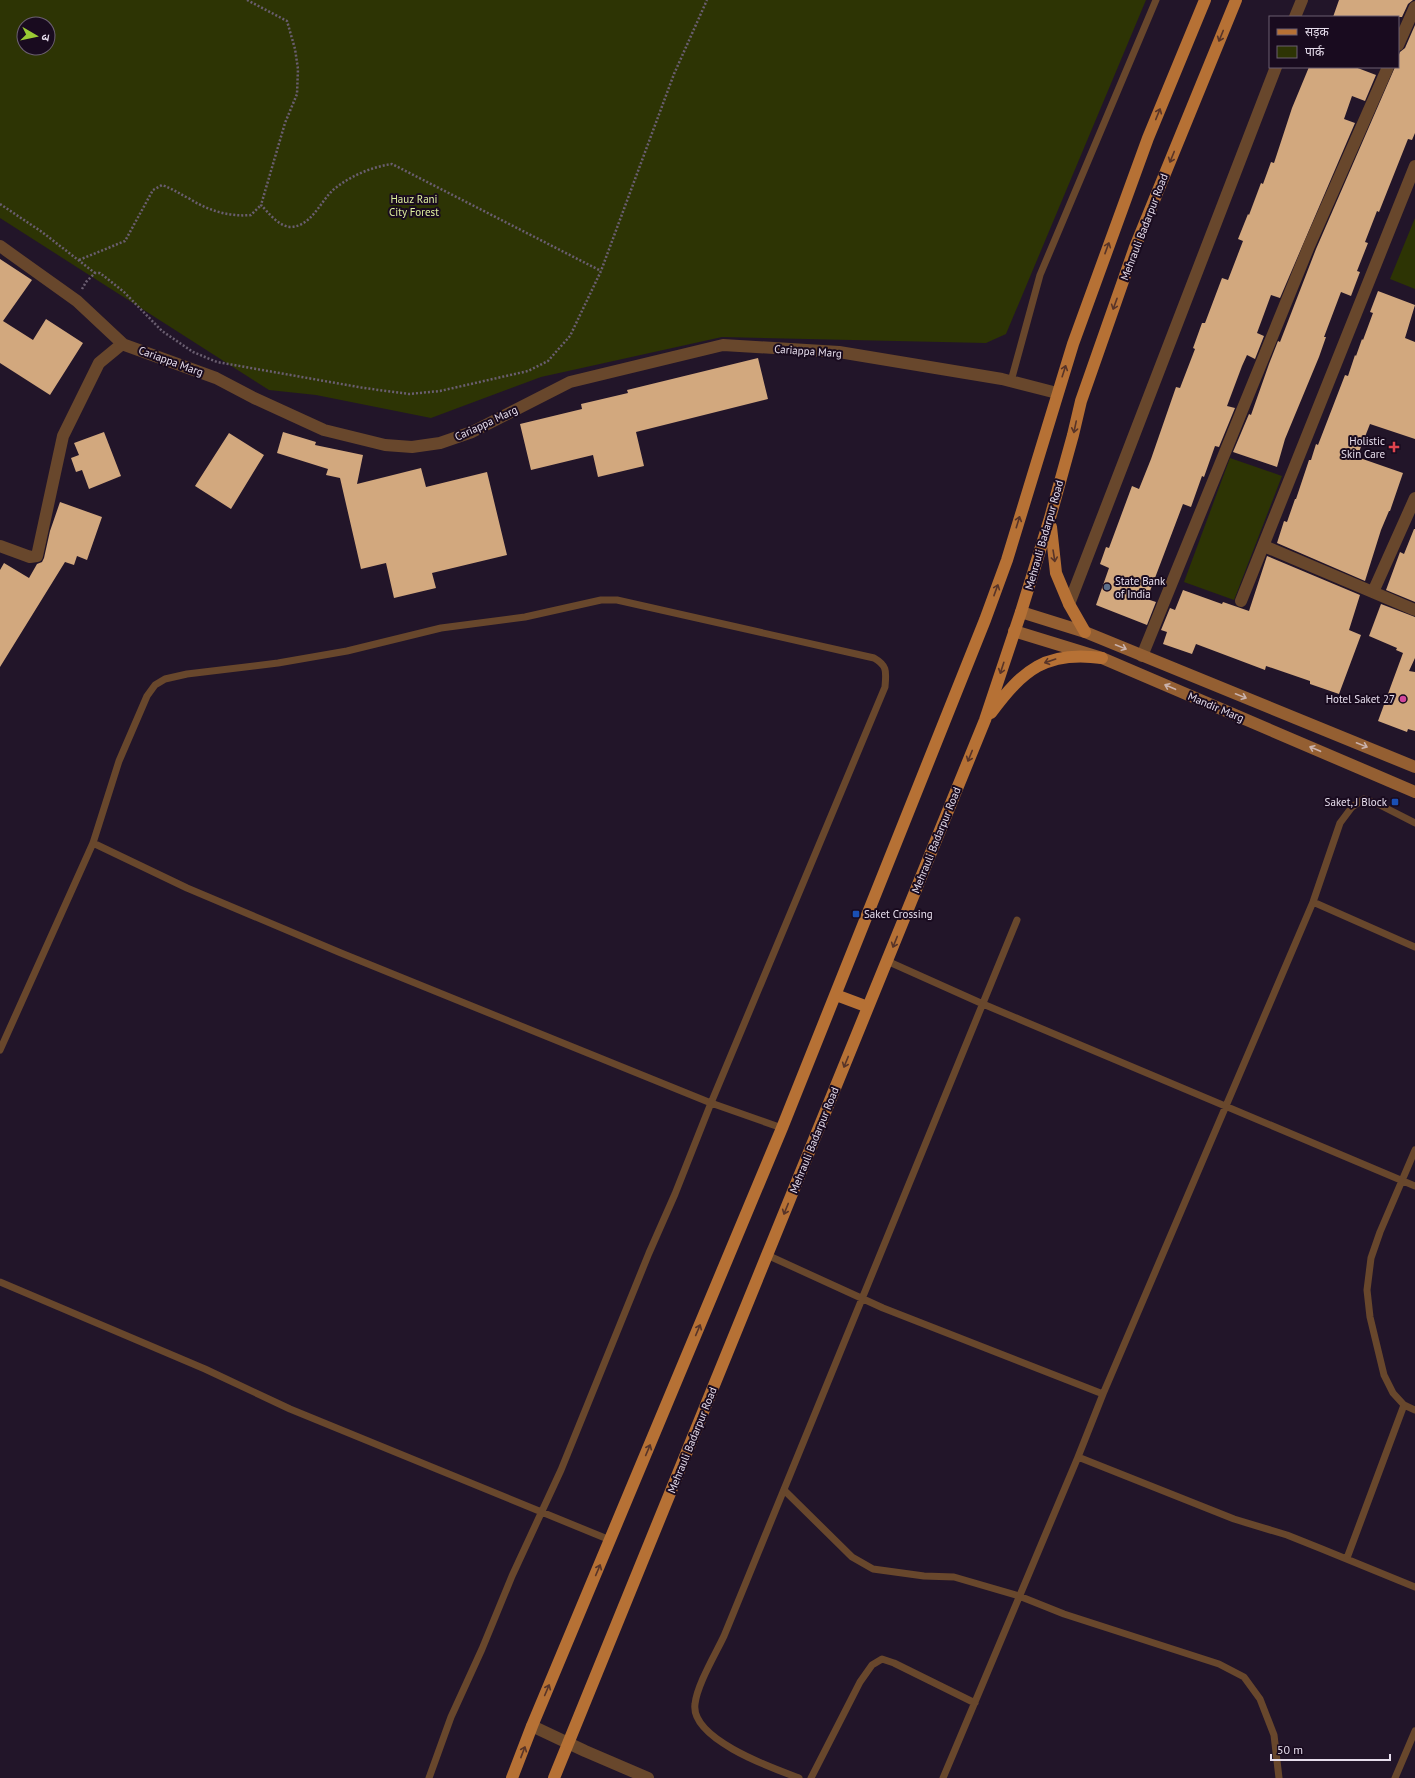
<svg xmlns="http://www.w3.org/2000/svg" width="1415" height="1778" font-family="'PT Sans','Noto Sans Devanagari',sans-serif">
  <rect width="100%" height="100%" fill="#221529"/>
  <path fill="#2d3404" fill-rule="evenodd" d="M0 0H1146L1006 334 986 343 722 337 541 377 431 418 316 395 269 390 0 218ZM24 24H48V48H24Z
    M1415 218V289L1390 279Z
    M1230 458 1282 476 1234 600 1184 582Z"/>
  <path fill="#d2a87e" d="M1339 0H1413L1408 4 1402 17H1333Z
    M1415 25V133L1412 140 1408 139 1379 212 1377 211 1365 242 1368 243 1357 271 1360 272 1351 296 1341 292 1324 337H1326L1319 357 1285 439 1277 467 1233 452 1249 414 1251 415 1269 364 1278 341 1280 342 1316 249 1395 67H1398V57L1400 52 1405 48Z
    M1309 67H1355L1376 75 1365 101 1352 96 1344 119 1355 123 1280 298 1271 295 1257 333 1264 336 1255 359 1247 355 1242 366 1227 406 1235 408 1219 447 1215 446 1204 477 1202 476 1191 507 1183 504 1147 599 1156 602 1147 625 1096 605 1109 568 1100 564 1106 547 1109 548 1132 486 1139 489 1151 459 1176 387 1180 388 1195 349 1193 348 1202 323H1205L1222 278 1228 280 1243 241 1238 239 1248 214 1249 215 1261 183 1263 184 1271 162 1274 163 1292 108Z
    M0 259 32 280 3 321 33 340 46 319 83 343 50 395 0 363Z
    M1378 291 1415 305 1405 338 1415 342V439L1370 424 1357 457 1403 473 1390 511H1389L1381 530 1365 581 1277 543 1284 521 1287 522 1295 499H1296L1309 460H1311L1316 444 1318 445 1345 375 1348 376 1355 355 1356 356 1362 339 1363 340 1373 313 1370 312Z
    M758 358 768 399 636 432 644 466 598 477 593 455 531 470 520 424 582 409 581 404 628 393 627 390Z
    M104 432 121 476 89 489 82 470 76 472 71 458 79 455 74 443Z
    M283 432 316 442 315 445 363 455 357 484 421 468 426 487 487 472 507 555 432 573 436 588 394 598 386 563 361 569 340 478 326 475 328 469 277 453Z
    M229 433 264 455 231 509 195 486Z
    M60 502 102 517 87 560 77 556 74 565 65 562 0 667V570L4 563 29 578 37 564 42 562 44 558 50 531Z
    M1414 529H1415V602L1386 590 1400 552 1404 554Z
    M1267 556 1360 595 1349 630 1361 635 1339 694 1310 684V681L1266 666 1265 670 1196 644 1192 654 1163 644 1167 632 1161 630 1170 608 1175 610 1183 590 1222 604 1223 602 1249 611Z
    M1381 604 1415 617V658L1409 671 1415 672V731L1408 729 1407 732 1378 721 1403 653 1396 650 1397 648 1369 636Z"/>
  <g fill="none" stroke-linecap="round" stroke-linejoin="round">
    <path stroke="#6a5e70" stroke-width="2.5" stroke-dasharray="2 2" stroke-linecap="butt" d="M247 0 287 21 295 49 298 69 297 94 285 123 261 205C268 212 278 226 290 227 311 227 320 202 333 190 350 176 371 167 392 164L601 271
      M0 204 42 232 95 273
      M79 260 125 241 153 190 162 185C173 189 180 194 190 199 209 211 230 217 251 215L261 205
      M82 289 86 282 95 273H100L124 292 162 331 193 352 217 362 364 388 409 394 440 391 528 371 548 361 570 336 601 271 674 74 707 0"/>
    <path stroke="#68472c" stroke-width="7" d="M1011 381 1040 275 1156 0
      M1415 823 1374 802 1364 799 1352 807 1340 823 1313 902 1103 1394 1078 1457 1234 1519 1287 1535 1322 1549 1415 1587
      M93 843 187 888 341 953 711 1103 782 1128
      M1313 902 1415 947
      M887 961 983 1004 1415 1186
      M0 1050 93 843 119 761 147 696 155 685 165 679 187 674 278 663 347 651 441 628 525 617 601 600H617L874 658C888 666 886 672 885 687L711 1103 675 1194 649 1253 561 1470 512 1576 482 1649 451 1717 429 1778
      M1415 1150 1380 1232 1371 1258 1367 1290 1370 1317 1384 1375 1393 1393 1404 1405 1415 1410
      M767 1255 883 1308 1103 1394
      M0 1282 205 1369 290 1409 610 1540
      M784 1490 852 1557 873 1569 924 1576 954 1577 1019 1596 1064 1614 1219 1664 1244 1677 1260 1699 1274 1735 1279 1778
      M1347 1558 1404 1405
      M799 1778C772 1768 690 1739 695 1704 697 1685 715 1655 724 1636L1017 920
      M811 1778 860 1682 872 1665 882 1659 894 1663 975 1703
      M943 1778 1078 1457
      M1395 1778 1415 1731"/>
    <path stroke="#68472c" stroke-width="12" d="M1295 17 1302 0
      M1398 45 1415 7
      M0 246 77 301 124 345
      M0 546 30 557 37 556 63 436 99 363 122 344 216 378 254 398 324 430 385 445 412 447 440 443 472 432 570 382 723 345 839 352 1002 379 1057 393
      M1264 546 1415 610
      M1373 592 1415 498
      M1241 601 1415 166
      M1069 604 1276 67
      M1142 656 1309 246 1388 67
      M532 1726 585 1751 648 1778"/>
    <path stroke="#945f32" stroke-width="12" d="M1021 612 1085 632 1415 767
      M1014 631 1102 658 1415 792"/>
    <path stroke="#b67135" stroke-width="12" d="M1051 527 1056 573 1069 604 1085 632
      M991 713C1023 670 1046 650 1102 658
      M836 995 868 1007
      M512 1778 532 1726 782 1128 985 620 1007 560 1073 344 1148 138 1205 0
      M554 1778 985 720 1021 612 1050 518 1073 435 1081 401 1135 247 1236 0"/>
  </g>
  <defs><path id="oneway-shaft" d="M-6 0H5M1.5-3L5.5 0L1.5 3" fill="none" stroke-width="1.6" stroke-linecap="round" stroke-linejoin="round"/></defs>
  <g stroke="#583428">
    <use href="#oneway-shaft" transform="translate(1221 36) rotate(112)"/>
    <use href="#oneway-shaft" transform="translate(1158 114) rotate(-68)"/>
    <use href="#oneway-shaft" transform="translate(1172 157) rotate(112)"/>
    <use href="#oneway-shaft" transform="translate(1107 248) rotate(-70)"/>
    <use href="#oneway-shaft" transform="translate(1115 304) rotate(110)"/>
    <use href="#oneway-shaft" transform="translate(1064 371) rotate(-72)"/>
    <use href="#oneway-shaft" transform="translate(1075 427) rotate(102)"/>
    <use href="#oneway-shaft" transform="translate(1018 522) rotate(-73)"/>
    <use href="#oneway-shaft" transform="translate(1054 556) rotate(81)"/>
    <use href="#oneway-shaft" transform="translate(996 590) rotate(-70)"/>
    <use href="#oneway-shaft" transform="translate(1050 661) rotate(161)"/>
    <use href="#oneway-shaft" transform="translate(1002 668) rotate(108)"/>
    <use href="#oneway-shaft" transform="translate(970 756) rotate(112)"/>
    <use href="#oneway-shaft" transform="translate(895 942) rotate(112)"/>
    <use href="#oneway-shaft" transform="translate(846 1062) rotate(112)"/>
    <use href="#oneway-shaft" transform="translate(786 1209) rotate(112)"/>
    <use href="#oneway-shaft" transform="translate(698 1330) rotate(-67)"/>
    <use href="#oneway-shaft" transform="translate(648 1450) rotate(-67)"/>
    <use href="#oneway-shaft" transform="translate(598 1570) rotate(-67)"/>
    <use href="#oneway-shaft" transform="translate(547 1690) rotate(-67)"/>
    <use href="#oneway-shaft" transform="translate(523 1752) rotate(-69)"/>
  </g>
  <g stroke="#cab2ac">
    <use href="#oneway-shaft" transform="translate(1121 647) rotate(22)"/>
    <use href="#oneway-shaft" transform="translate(1170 687) rotate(-157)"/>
    <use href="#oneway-shaft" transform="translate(1241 696) rotate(22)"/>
    <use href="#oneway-shaft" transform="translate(1362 745) rotate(22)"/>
    <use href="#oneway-shaft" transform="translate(1315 749) rotate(-157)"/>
  </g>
  <path fill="#e0444e" stroke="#190b1f" stroke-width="1.5" d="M1392 441h4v4h4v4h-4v4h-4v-4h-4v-4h4z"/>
  <circle fill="#5c6f8a" stroke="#190b1f" stroke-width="1.5" cx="1107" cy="587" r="4"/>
  <circle fill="#d1479c" stroke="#190b1f" stroke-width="1.5" cx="1403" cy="699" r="4"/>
  <g fill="#1a4fb4" stroke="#190b1f" stroke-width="1.5">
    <rect x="1391" y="798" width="8" height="8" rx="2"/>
    <rect x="852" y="910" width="8" height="8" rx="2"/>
  </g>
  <g text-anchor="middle" stroke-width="4" stroke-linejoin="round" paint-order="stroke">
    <g font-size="11" fill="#deef9e" stroke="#190b1f">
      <text x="414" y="203">Hauz Rani<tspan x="414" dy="13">City Forest</tspan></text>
    </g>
    <g font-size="11" fill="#e7deed" stroke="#190b1f">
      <text transform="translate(1144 227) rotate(-69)" y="4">Mehrauli Badarpur Road</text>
      <text transform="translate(808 351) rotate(4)" y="4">Cariappa Marg</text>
      <text transform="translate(171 361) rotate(20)" y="4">Cariappa Marg</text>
      <text transform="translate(486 423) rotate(-25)" y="4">Cariappa Marg</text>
      <text transform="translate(1044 535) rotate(-74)" y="4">Mehrauli Badarpur Road</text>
      <text transform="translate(1216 707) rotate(23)" y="4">Mandir Marg</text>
      <text transform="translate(936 840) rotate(-68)" y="4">Mehrauli Badarpur Road</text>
      <text transform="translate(814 1140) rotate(-68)" y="4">Mehrauli Badarpur Road</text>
      <text transform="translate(692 1440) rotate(-68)" y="4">Mehrauli Badarpur Road</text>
    </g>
    <g font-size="11" fill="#e7deed" stroke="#190b1f" text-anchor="end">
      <text x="1385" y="445">Holistic<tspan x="1385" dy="13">Skin Care</tspan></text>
      <text x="1115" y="585" text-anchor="start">State Bank<tspan x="1115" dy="13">of India</tspan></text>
      <text x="1395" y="703">Hotel Saket 27</text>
      <text x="1387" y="806">Saket, J Block</text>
      <text x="864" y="918" text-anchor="start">Saket Crossing</text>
    </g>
  </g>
  <rect x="1269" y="16" width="130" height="52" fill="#190b1f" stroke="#6b5f71"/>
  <rect x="1277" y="29" width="20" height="6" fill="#b67135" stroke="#6b5f71"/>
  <text x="1305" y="36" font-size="12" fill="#e7deed">सड़क</text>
  <rect x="1277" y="46" width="20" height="12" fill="#2d3404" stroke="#6b5f71"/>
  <text x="1305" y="56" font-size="12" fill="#e7deed">पार्क</text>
  <g transform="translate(36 36) rotate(99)"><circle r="19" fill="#190b1f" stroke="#6b5f71"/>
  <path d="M0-3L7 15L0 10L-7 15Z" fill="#9acb34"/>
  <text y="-6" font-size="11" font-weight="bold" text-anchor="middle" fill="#e7deed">उ</text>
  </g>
  <path d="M1271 1754v6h119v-6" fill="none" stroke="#e7deed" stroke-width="2"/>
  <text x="1277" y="1754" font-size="12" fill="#e7deed" stroke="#190b1f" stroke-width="3" paint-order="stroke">50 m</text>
</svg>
